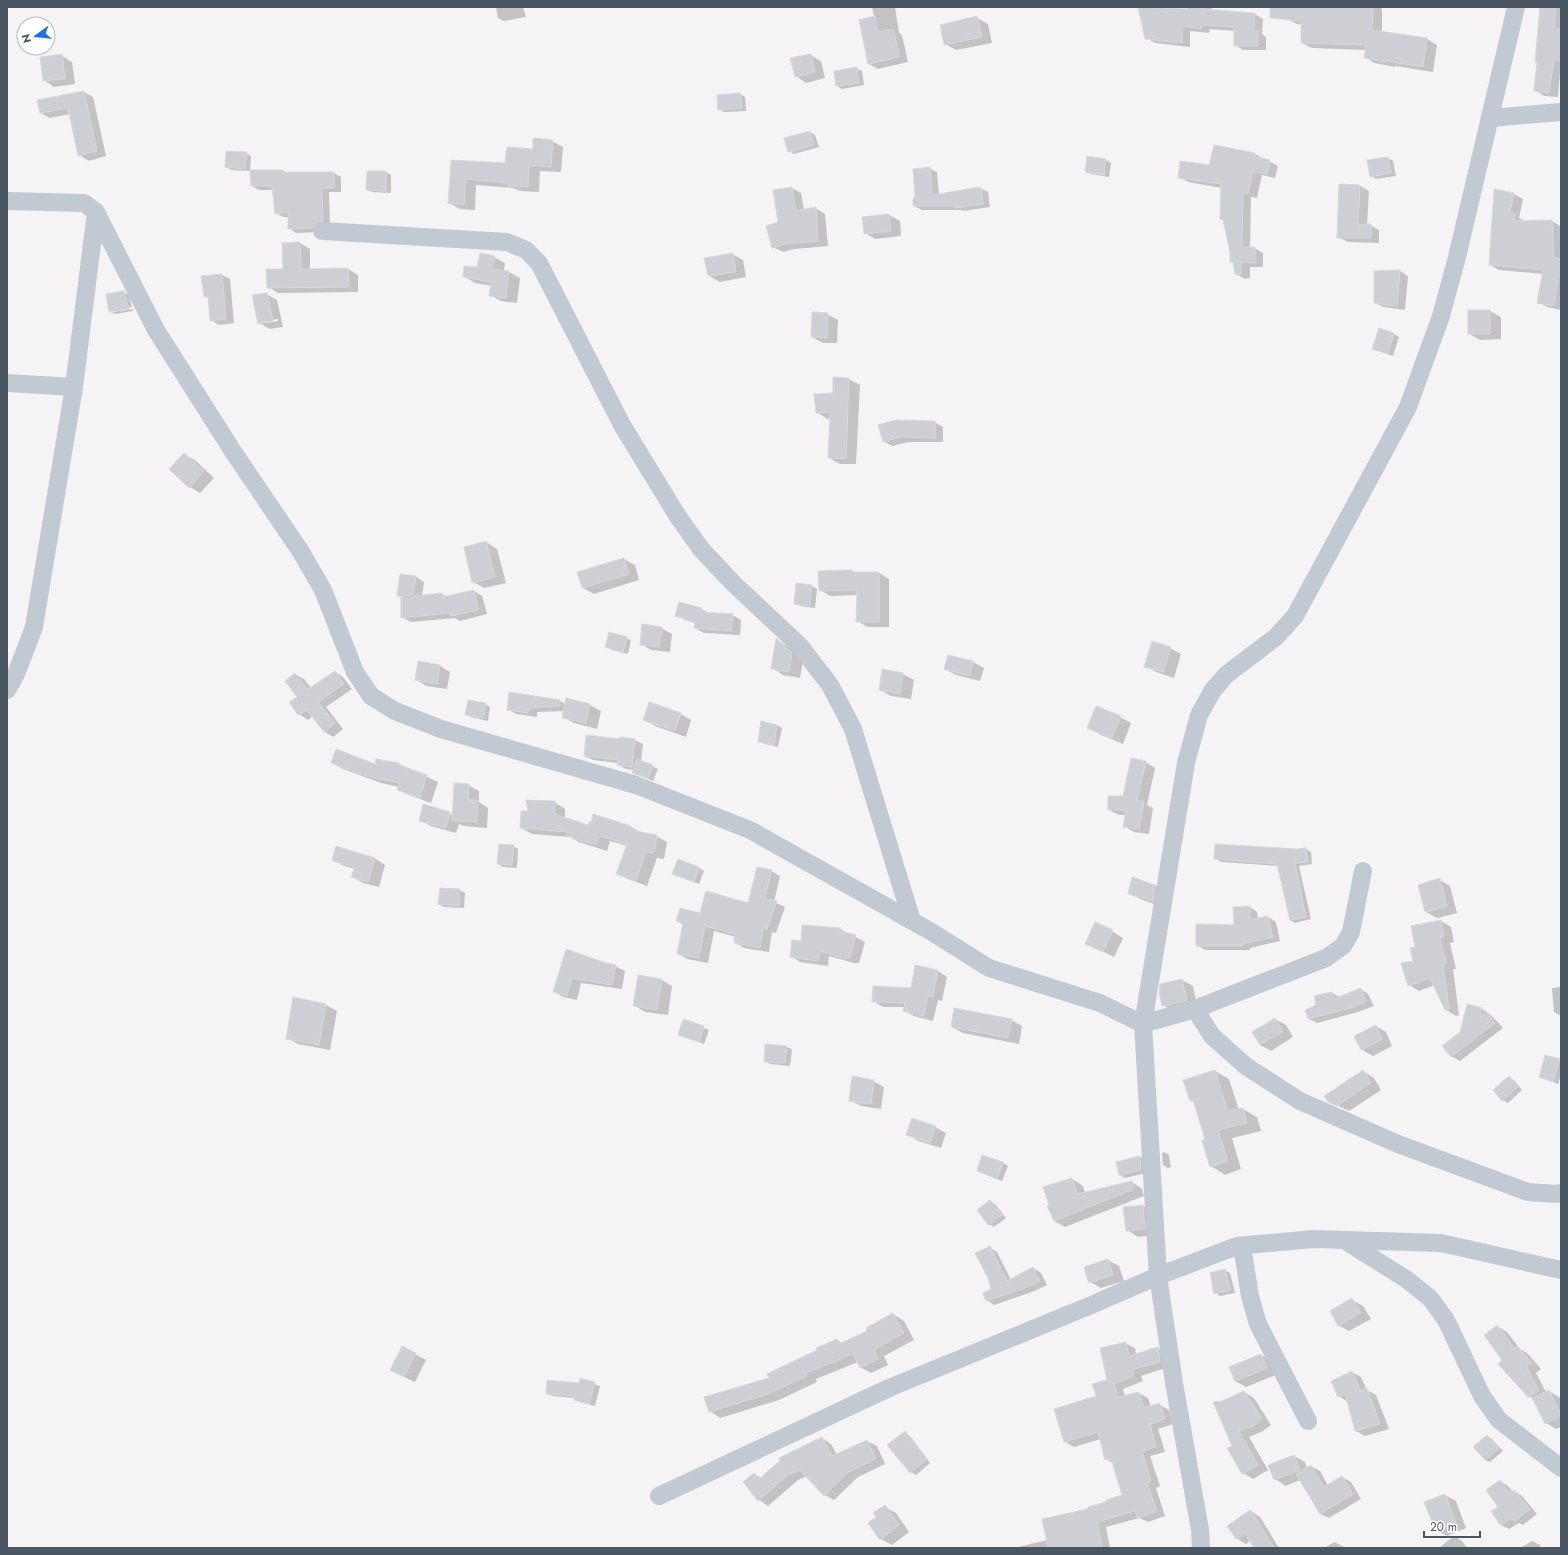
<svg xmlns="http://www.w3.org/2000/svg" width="1568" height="1555" font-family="Jost,sans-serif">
  <rect width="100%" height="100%" fill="#f5f3f3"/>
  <path fill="#0003" fill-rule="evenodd" d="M496 7H523L526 17 504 21 498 18Z
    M872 7H895L899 33 902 35 908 62 878 69 869 64 874 17Z
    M1139 7H1164V9L1189 10V7H1212L1211 11 1255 14 1263 19 1262 34 1266 37V50H1243L1235 45V31L1210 29 1209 33 1190 31V47L1155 43 1146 38Z
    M1288 7H1379L1382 9V32L1427 39 1437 45 1433 72 1395 66V67L1374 63 1365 57 1366 50 1312 48 1302 43V25L1297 24 1287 19Z
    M1541 7H1561V61L1558 97 1544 96 1535 90 1538 62Z
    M977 18 988 24 992 43 956 50 945 44Z
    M810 55 821 61 825 78 806 83 796 76Z
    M62 56 72 62 75 84 54 87 44 80Z
    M857 69 862 71 864 85 842 89 837 86Z
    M84 92 93 97 106 156 89 161 79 155 70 114 50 118 41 113Z
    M740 94 745 97 746 111 724 112 719 109 718 96Z
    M810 132 815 135 819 147 794 154 789 151 786 139Z
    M552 141 563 147 561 172 540 171 539 192 520 191 513 188 476 185 475 210 460 209 449 203 452 161 506 164Z
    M246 153 251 156 250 171 231 170 226 167Z
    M1255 154 1278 166 1275 178 1262 175 1257 198 1251 197 1250 248H1254L1263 253V267H1250V278L1245 279 1236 274 1234 263 1231 262V251L1222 188 1188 182 1179 177 1210 167Z
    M1088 157 1106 160 1111 163 1109 177 1091 174 1086 171Z
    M1388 158 1393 161 1396 176 1376 179 1371 176Z
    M929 168 937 172 939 195 980 188 988 192 990 207 963 211 961 210H922L914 206Z
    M283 171 287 173H334L341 177V192H329L330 224 320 232 296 233 289 228V217H283L276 213 273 190H259L252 186Z
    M368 172H386L391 175V193L372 192 367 190Z
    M1360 186 1369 191 1367 225H1370L1379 230V243L1348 242 1338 237Z
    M792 188 801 193 804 210 815 208 825 214 828 246 795 249 783 252 773 247 780 223Z
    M1514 194 1523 199 1519 218 1524 220 1523 222 1552 221 1560 226 1561 310 1547 307 1538 302 1543 274 1499 270 1490 265Z
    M889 215 900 221 901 236 875 239 865 233Z
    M300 243 310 249V270L348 269 358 275V292L278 293 268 287 284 270Z
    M732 254 743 260 746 277 720 282 709 276Z
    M494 257 505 263 504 271 509 272 520 278 517 303 501 301 490 295 492 286 475 283 464 276Z
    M1400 271 1408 276 1405 310 1383 307 1375 303V272Z
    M222 275 230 279 234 323 219 325 211 320 209 299 205 296Z
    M124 292 129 295 132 307 113 310V312L133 309V311L115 314 110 311Z
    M266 294 277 300 283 327 270 329 259 323ZM278 319V321L267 323V321Z
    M1490 311 1501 317V339L1480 340 1469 334Z
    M827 314 838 320 837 343H823L812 337Z
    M1394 334 1399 337 1393 356 1373 349Z
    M849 379 860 385 856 464H840L829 458 831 418 827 419 817 412Z
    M934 422 943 427V442H909L892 446 883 441Z
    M184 454 195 460 214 478 200 493 190 487Z
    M486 542 497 549 506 583 484 588 473 582Z
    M624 559 635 565 639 580 594 594 583 588Z
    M852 571 856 573H879L889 579V627H868L857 621 858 595 830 596 820 590Z
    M416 577 424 582 422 596 442 594 447 597 474 591 482 596 487 614 460 621 455 618 411 622 402 617V597L398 595Z
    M812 586 817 589 815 608 800 606 795 603Z
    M701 609 709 613 732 615 741 620 740 635 704 633 695 628 696 623 685 620 677 615Z
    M661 628 672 634 670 652 651 650 641 644Z
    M626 638 631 640 628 654 612 650 607 647Z
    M777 640 787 646 803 660 800 678 783 675 772 668Z
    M1170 648 1181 654 1174 678 1156 672 1145 666Z
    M973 662 984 668 980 681 956 675 945 669Z
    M440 666 450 672 447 689 426 686 416 679Z
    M883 670 903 674 914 680 911 699 891 696 880 690Z
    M335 672 343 677 352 689 326 707 343 729 333 737 325 732 313 716 308 720 299 714 291 702 298 697 295 674 304 679 311 688Z
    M567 699 590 705 601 711 597 729 574 723 563 717 565 711 537 712V717L516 714 508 709 560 701 566 704Z
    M650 703 681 714 691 720 686 737 655 726 644 719Z
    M485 704 490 707 488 721 471 717 466 714Z
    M1120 717 1131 723 1123 744 1099 734 1088 728Z
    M762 723 777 725 782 728 778 747 764 744 759 741Z
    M621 740H634L643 744 641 761 658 769 653 781 638 775 633 772 634 770 626 769 618 765V763L593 760 585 756Z
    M377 760 399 764 438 782 431 803 409 795 398 789 399 787 381 783 343 769 332 763 376 765Z
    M1145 762 1155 768 1147 805 1153 808 1149 834 1134 832 1124 826 1126 815H1119L1109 810 1123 797Z
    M468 785 479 791V802L488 808 487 828 464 826 459 824 456 833 431 826 420 820 424 805 453 815Z
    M554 802 565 809V818L589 826 591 824 594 815 631 827 642 833 656 836 667 842 664 859 657 858 647 886 628 879 618 873 627 846 610 841 607 851 579 842 570 837 532 834 521 828 529 812Z
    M513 846 518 849 517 868 503 867 498 864Z
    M1306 849 1311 852 1312 864 1299 866 1311 919 1295 923 1290 920 1278 866 1221 862 1216 859Z
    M374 858 385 865 379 887 363 883 353 877 355 869 344 866 333 860Z
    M699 868 704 871 699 884 678 876Z
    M771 871 780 876 774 902 785 907 776 933 772 932 769 952 744 948 735 943 736 937 714 931 708 963 687 959 679 954 684 925 677 921 749 904Z
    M1440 880 1450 886 1457 913 1437 918 1426 912Z
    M1155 885 1166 892 1163 907 1140 899 1129 893Z
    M460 890 465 893 464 908 444 907 439 904Z
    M1250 907 1257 912 1258 919 1268 917 1276 922 1280 941 1250 948V950H1205L1197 945 1235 926Z
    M1441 921 1451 927 1454 942 1450 943 1456 969H1453L1459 1015 1456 1016 1446 1010 1435 985 1419 991 1409 985 1416 947Z
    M840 929 865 942 859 963H854L829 956 828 966 800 962 791 956 802 942Z
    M1112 931 1123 938 1114 957 1086 943Z
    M566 950 606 964 615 966 625 971 622 989 581 983 577 1000 563 997 554 991Z
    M916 966 938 971 947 977 942 1001 938 1000 933 1021 914 1016 905 1011V1007H883L873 1001 911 989Z
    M662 980 672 986 668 1015 645 1012 634 1005Z
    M1182 980 1193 986 1197 1006 1174 1012 1163 1005Z
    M1561 987V1016L1554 1012 1552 988Z
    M1361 989 1368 994 1374 1006 1358 1012 1317 1023 1309 1019 1306 1010 1317 1006 1332 993 1340 997Z
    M294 999 326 1005 337 1011 330 1050 298 1044 287 1038Z
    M1467 1006 1482 1009 1490 1014 1503 1028 1460 1061 1451 1056 1461 1033Z
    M1275 1019 1286 1025 1293 1037 1271 1051 1260 1045Z
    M1011 1020 1022 1026 1019 1044 963 1033 952 1027Z
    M684 1021 709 1030 704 1044 679 1035Z
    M1376 1026 1386 1032 1392 1046 1373 1056 1362 1050 1355 1037Z
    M786 1047 792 1049 790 1066 770 1064 765 1061Z
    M1560 1060 1561 1061V1075L1558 1084 1540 1077Z
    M1215 1071 1229 1079 1239 1110 1243 1109 1257 1117 1261 1131 1232 1138 1241 1169 1225 1175 1211 1166 1206 1140 1195 1103 1190 1100Z
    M1363 1071 1374 1078 1381 1090 1349 1111 1328 1101Z
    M1509 1078 1514 1080 1522 1090 1508 1103 1503 1100Z
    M873 1081 884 1087 881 1109 861 1106 850 1100Z
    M935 1127 946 1133 941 1148 918 1141 908 1134Z
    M1164 1152 1169 1155 1171 1167 1168 1168 1163 1165 1162 1153Z
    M1140 1157 1145 1160 1146 1173 1125 1178 1120 1175 1117 1162Z
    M1003 1163 1008 1166 1002 1181 978 1171Z
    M1072 1179 1083 1186 1085 1193 1132 1182 1142 1189 1144 1196 1065 1227 1054 1221 1050 1206Z
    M990 1201 995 1204 1006 1218 994 1227 989 1224Z
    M1143 1206 1154 1212 1155 1235 1138 1237 1127 1230Z
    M989 1247 997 1252 1011 1280 1033 1268 1041 1273 1047 1285 1032 1292 994 1305 987 1300 993 1289Z
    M1108 1260 1119 1266 1124 1281 1101 1288 1090 1282Z
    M1225 1270 1230 1273 1235 1293 1220 1296 1215 1293Z
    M1352 1300 1363 1306 1371 1319 1349 1331 1338 1325Z
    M893 1314 904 1321 914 1340 884 1356 888 1365 871 1373 860 1367 858 1362 816 1379 817 1382 779 1400 720 1418 710 1411 771 1379 837 1340 843 1344 869 1331Z
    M1497 1326 1507 1332 1520 1349 1527 1353 1541 1369 1536 1373 1546 1392 1549 1391 1559 1397 1561 1400V1427L1556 1429 1546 1423 1533 1398 1528 1396 1504 1360Z
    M1125 1343 1135 1348 1136 1354 1158 1348 1167 1354 1169 1367 1141 1376 1143 1381 1123 1389 1125 1396 1139 1393 1148 1398 1151 1407 1160 1405 1169 1410 1173 1424 1158 1429 1165 1452 1150 1456 1160 1486 1156 1488 1165 1516 1148 1522 1139 1518 1106 1527 1110 1548H1014L1047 1540 1090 1510 1124 1496 1114 1464 1106 1459 1101 1439 1074 1447 1065 1442 1055 1409 1097 1397 1108 1380Z
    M415 1354 426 1360 415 1382 402 1376Z
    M1261 1355 1272 1361 1278 1374 1246 1387 1235 1381 1230 1367Z
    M1352 1372 1361 1377 1367 1390 1376 1395 1389 1429 1365 1436 1356 1431 1348 1402 1339 1396Z
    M581 1379 600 1386 595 1406 580 1402 576 1398 552 1396 547 1393 579 1384Z
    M1244 1392 1254 1398 1271 1425 1263 1431 1249 1437 1268 1470 1253 1479 1243 1473 1233 1446 1222 1402Z
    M905 1433 910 1436 930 1463 916 1475 911 1472Z
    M1487 1436 1492 1439 1503 1451 1490 1462 1485 1460Z
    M822 1438 831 1444 837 1455 867 1441 877 1446 885 1464 858 1477 834 1500 825 1495 807 1476 798 1480 768 1506 759 1500 754 1474 761 1478Z
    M1294 1456 1305 1462 1307 1468 1311 1466 1320 1471 1328 1486 1342 1477 1351 1482 1361 1499 1329 1518 1320 1514 1300 1480 1286 1486 1275 1479Z
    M1500 1481 1508 1486 1513 1492 1514 1491 1522 1496 1537 1514 1523 1525 1519 1523 1509 1529 1501 1525 1492 1512 1499 1507Z
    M1445 1495 1456 1501 1466 1528 1447 1536 1436 1530Z
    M885 1507 896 1513 909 1532 892 1545 881 1539 877 1517Z
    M1251 1511 1260 1517 1279 1548H1255L1251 1540 1246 1544 1236 1538Z
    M1454 1536 1462 1541 1467 1548H1439Z
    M1532 1541 1540 1545 1541 1548H1520Z
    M1335 1542 1345 1548H1324Z"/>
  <path fill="#cdcfd5" stroke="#d7d9de" d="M1138 7 1188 9V7H1203V9L1255 13 1254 31H1258V46H1234V27L1201 25V29L1182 26V43L1145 39Z
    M1270 7H1373L1372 30 1427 38 1423 67 1386 61 1385 62 1364 58 1366 45 1301 43V21L1270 18Z
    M1540 7H1556L1554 28 1561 30V61L1554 59 1549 93 1534 91 1537 62H1535Z
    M875 16 878 32 893 29 900 57 868 64 859 20Z
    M977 16 982 37 944 45 940 25Z
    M62 54 65 79 43 81 40 57Z
    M811 54 815 72 795 77 790 58Z
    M857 67 859 83 836 86 834 71Z
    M84 91 97 151 78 156 68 108 40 113 37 100Z
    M740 93 742 108 718 110 717 95Z
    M810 131 814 145 788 152 784 138Z
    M533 138 553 140 551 167 529 165 528 187 508 186V183L466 179 464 204H448L451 160 505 163 507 147 533 149Z
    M1214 145 1255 153V157L1270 160 1267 174 1253 171 1248 194 1243 192 1242 247H1255V263L1241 262V274H1235L1233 262H1230V251L1223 220 1220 219 1221 184 1178 178 1180 161 1209 165Z
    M226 151 247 152 245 169 225 167Z
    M1087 156 1106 159 1104 175 1085 172Z
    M1388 157 1391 173 1370 177 1367 160Z
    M930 167 932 195 981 187 983 204 955 208V206H913V198L915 197 913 169Z
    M250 170H283V172H334V188H322L323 221 317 222 312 228 288 229V212L275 214 272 186H251Z
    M367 171H386V191L366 190Z
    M1339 184 1360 185 1358 224H1371V238H1337Z
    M792 187 796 211 816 207 818 241 785 244 772 248 766 226 778 222 773 190Z
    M1494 189 1514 193 1510 213 1515 214 1514 221 1552 220 1554 258 1561 259V275H1559L1554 306 1537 303 1543 270 1489 265Z
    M889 214 891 231 864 234 862 217Z
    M300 242 301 269 348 268 349 287 267 288 266 269H283L282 243Z
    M480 253 495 256 492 269 509 271 506 298 489 296 491 282 463 277 464 266 477 267Z
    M733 253 736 272 708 276 704 258Z
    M1400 270 1397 306 1374 303V271Z
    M222 274 226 319 210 321 208 296 204 297 201 276Z
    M124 291 129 309 109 312 106 294Z
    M267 293 273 321 258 324 252 295Z
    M1468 310H1490V334H1468Z
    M812 312 828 313 827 338 811 337Z
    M1379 328 1394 333 1388 354 1372 349Z
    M833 377 849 378 846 459 828 458 830 412 816 413 814 394 833 393Z
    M895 420 935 421V438L900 437 883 442 878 425Z
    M184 453 204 471 189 488 169 469Z
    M486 541 495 577 472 583 464 547Z
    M624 558 629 574 582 588 577 572Z
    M852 570V572H879V622H856L857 590 819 591 818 571Z
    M400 574 416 576 413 596 442 593V597L474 590 478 610 450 616V613L401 618V597H404L397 596Z
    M796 583 812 585 810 606 794 604Z
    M679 602 702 608 701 612 733 614 731 631 694 628 695 621 675 616Z
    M642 624 662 627 659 647 640 645Z
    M609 632 627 637 623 652 605 647Z
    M776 638 792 653 789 672 771 669Z
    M1152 641 1171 647 1163 672 1144 667Z
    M948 655 973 661 970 676 944 669Z
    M418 661 440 665 437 684 415 680Z
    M882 669 903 673 900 694 879 690Z
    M335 671 344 684 318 702 335 723 324 732 307 710 298 715 289 702 297 697 285 681 295 673 308 689Z
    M509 692 560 700V706L529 708 528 713 507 710Z
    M566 698 590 704 586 723 562 718Z
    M468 700 486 703 483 718 465 715Z
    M649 702 681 713 675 731 643 720Z
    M1096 706 1121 716 1112 738 1087 728Z
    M761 721 777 725 774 745 758 742Z
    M586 735 620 739V737L635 739 632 767 617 765 618 760 584 756Z
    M336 749 375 764 376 759 399 763V765L427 775 420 798 397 790 400 783 369 777 331 763Z
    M1131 758 1146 761 1137 800 1144 802 1139 829 1123 827 1126 810H1108V796H1123Z
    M637 759 653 765 648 778 632 773Z
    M454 783 469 784 468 800H478L477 822 452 821Z
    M526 800 555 801 554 814 588 825 589 822H591L593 814 631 826 630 830 657 835 654 853 646 852 636 881 616 874 627 844 599 836 596 845 567 836 568 832 520 828 521 811H528Z
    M423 804 450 812 446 828 419 821Z
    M499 844 514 845 512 865 497 864Z
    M1215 844 1297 849 1306 848 1308 862 1295 863 1306 917 1290 920 1277 864 1214 859Z
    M336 846 375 858 368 882 351 877 355 867 332 861Z
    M678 859 699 867 694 882 672 874Z
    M757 867 772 870 765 898 777 901 767 929 763 928 760 948 734 943 735 934 705 926 699 958 677 954 683 923 676 921 680 908 700 913 706 891 748 903Z
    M1132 877 1155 885 1153 901 1128 894Z
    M1440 878 1447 907 1425 912 1418 885Z
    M440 888 460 889 459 906 438 904Z
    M1250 906V920L1268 916 1273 937 1242 944V946H1196V924L1234 925 1233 907Z
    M1441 920 1444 937H1440L1446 963 1443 964 1449 1009 1445 1010 1430 978 1408 986 1401 963 1413 961 1410 948 1415 947 1411 926Z
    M1095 922 1113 930 1103 952 1085 944Z
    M802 925 841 928 840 931 856 935 850 958H843L820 951 818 961 790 957 792 940 801 941Z
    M566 949 606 963 616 965 612 985 572 978 567 996 553 992Z
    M915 965 938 970 933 997 928 996 924 1016 903 1011 905 1003 872 1002 873 986 911 988Z
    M638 975 662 979 657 1010 633 1006Z
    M1182 979 1187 1000 1162 1006 1159 992 1160 984Z
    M1361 988 1366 1002 1350 1008 1308 1019 1305 1010 1316 1005 1314 996 1332 992 1334 999Z
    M293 997 326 1004 319 1045 286 1039Z
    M1467 1004 1482 1008 1480 1017 1487 1012 1495 1023 1451 1057 1442 1046 1460 1032Z
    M954 1008 1012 1019 1008 1038 951 1027Z
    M1275 1018 1283 1031 1260 1045 1252 1032Z
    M683 1019 704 1026 699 1042 678 1035Z
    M1376 1025 1382 1040 1361 1050 1354 1036Z
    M765 1044 787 1046 785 1063 764 1062Z
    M1545 1055 1560 1059 1553 1082 1539 1077Z
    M1215 1070 1228 1111 1243 1108 1247 1123 1218 1130 1228 1161 1210 1167 1202 1140 1205 1139 1193 1100 1190 1101 1183 1080Z
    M1363 1070 1371 1083 1337 1106 1328 1102 1324 1096Z
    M852 1076 874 1080 871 1104 849 1101Z
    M1509 1076 1518 1087 1502 1101 1493 1090Z
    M912 1118 936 1126 930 1143 906 1135Z
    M982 1155 1003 1162 997 1179 977 1171Z
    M1140 1156 1141 1170 1119 1175 1116 1162Z
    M1072 1178 1077 1194 1132 1181 1134 1189 1054 1221 1047 1206 1049 1205 1043 1187Z
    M990 1200 1002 1215 988 1225 977 1210Z
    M1143 1205 1145 1229 1126 1231 1123 1207Z
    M990 1246 1007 1281 1033 1267 1040 1281 1025 1288 986 1301 983 1293 991 1289 988 1278 975 1253Z
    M1108 1259 1113 1275 1089 1283 1084 1267Z
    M1225 1269 1230 1290 1214 1294 1210 1273Z
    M1352 1298 1361 1313 1338 1326 1330 1311Z
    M893 1313 904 1333 874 1350 878 1359 860 1368 853 1354 806 1373 807 1376 768 1394 709 1412 704 1397 769 1378 767 1374 817 1350 816 1348 837 1339 839 1344 867 1331 866 1328Z
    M1497 1325 1515 1349 1517 1346 1532 1363 1527 1367 1539 1391 1528 1397 1498 1364 1502 1360 1484 1335Z
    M1126 1342 1129 1356 1158 1347 1160 1362 1132 1370 1134 1376 1114 1384 1118 1397 1139 1392 1144 1408 1160 1403 1165 1419 1150 1424 1156 1447 1142 1451 1151 1481 1147 1483 1157 1511 1138 1518 1135 1511 1097 1522 1102 1548H1048L1042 1519 1088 1509V1507L1106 1502V1500L1122 1495 1111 1459 1105 1460 1098 1432 1064 1442 1054 1409 1096 1396 1092 1384 1107 1380 1100 1348Z
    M402 1346 416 1353 404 1377 390 1370Z
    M1261 1354 1267 1368 1235 1381 1229 1367Z
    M1352 1371 1361 1391 1367 1388 1380 1424 1355 1431 1345 1394 1338 1397 1331 1381Z
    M580 1378 595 1382 589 1404 574 1400 575 1396 546 1394 547 1380 579 1383Z
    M1549 1390 1561 1415 1545 1424 1532 1398Z
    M1244 1391 1262 1419 1253 1426 1239 1431 1258 1465 1242 1474 1227 1448 1232 1446 1213 1402 1222 1401Z
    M905 1431 926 1460 910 1473 887 1445Z
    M1487 1435 1499 1448 1485 1460 1473 1447Z
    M822 1437 832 1456 867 1440 876 1459 848 1472 824 1496 800 1470 788 1475 758 1501 743 1482 754 1473 759 1479 780 1461 779 1458Z
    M1294 1455 1300 1470 1274 1480 1268 1465Z
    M1311 1465 1324 1487 1342 1476 1353 1494 1320 1514 1296 1474Z
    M1500 1480 1510 1493 1514 1490 1530 1509 1515 1521 1512 1518 1500 1525 1491 1511 1498 1507 1486 1490Z
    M1445 1494 1456 1522 1436 1531 1424 1502Z
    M885 1505 899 1525 880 1540 868 1523 876 1517 873 1513Z
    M1250 1510 1257 1520 1274 1548H1254L1245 1533 1236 1539 1227 1526Z"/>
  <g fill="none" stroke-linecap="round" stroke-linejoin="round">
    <path stroke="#c1cad2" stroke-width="18" d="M1490 118 1561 112
      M7 201 84 203 96 212 156 330 234 453 301 552 323 590 355 672 371 696 395 711 441 729 636 785 750 830 930 931 989 968 1100 1003 1143 1024 1195 1009 1326 958 1343 946 1351 932 1363 871
      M322 231 507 242 526 250 539 263 622 425 677 515 701 549 733 583 800 646 830 685 853 729 912 921
      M7 383 74 387
      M7 690 16 674 34 627 74 387 96 212
      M1195 1009 1212 1036 1247 1067 1300 1101 1398 1144 1528 1192 1557 1194 1561 1193
      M1344 1240 1406 1279 1430 1298 1446 1320 1482 1396 1499 1420 1561 1468
      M1242 1246 1250 1296 1258 1324 1308 1421
      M659 1496 889 1388 1089 1306 1158 1276 1237 1246 1313 1239 1441 1243 1561 1270
      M1201 1548 1200 1530 1174 1383 1158 1276 1143 1024 1186 763 1199 715 1213 690 1226 675 1276 637 1295 616 1408 407 1441 316 1457 257 1516 7"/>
  </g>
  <rect width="1568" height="1555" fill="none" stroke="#4a5661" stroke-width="16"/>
  <g transform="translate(36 36) rotate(255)"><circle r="19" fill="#ffffff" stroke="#b7bbc0"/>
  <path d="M0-3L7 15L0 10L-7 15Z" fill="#1a73e8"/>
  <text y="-6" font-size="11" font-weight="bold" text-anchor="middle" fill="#4a5661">N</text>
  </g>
  <path d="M1424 1531v6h56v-6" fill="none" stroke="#4a5661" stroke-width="2"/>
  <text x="1430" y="1531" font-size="12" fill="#4a5661" stroke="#ffffff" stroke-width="3" paint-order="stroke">20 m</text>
</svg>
